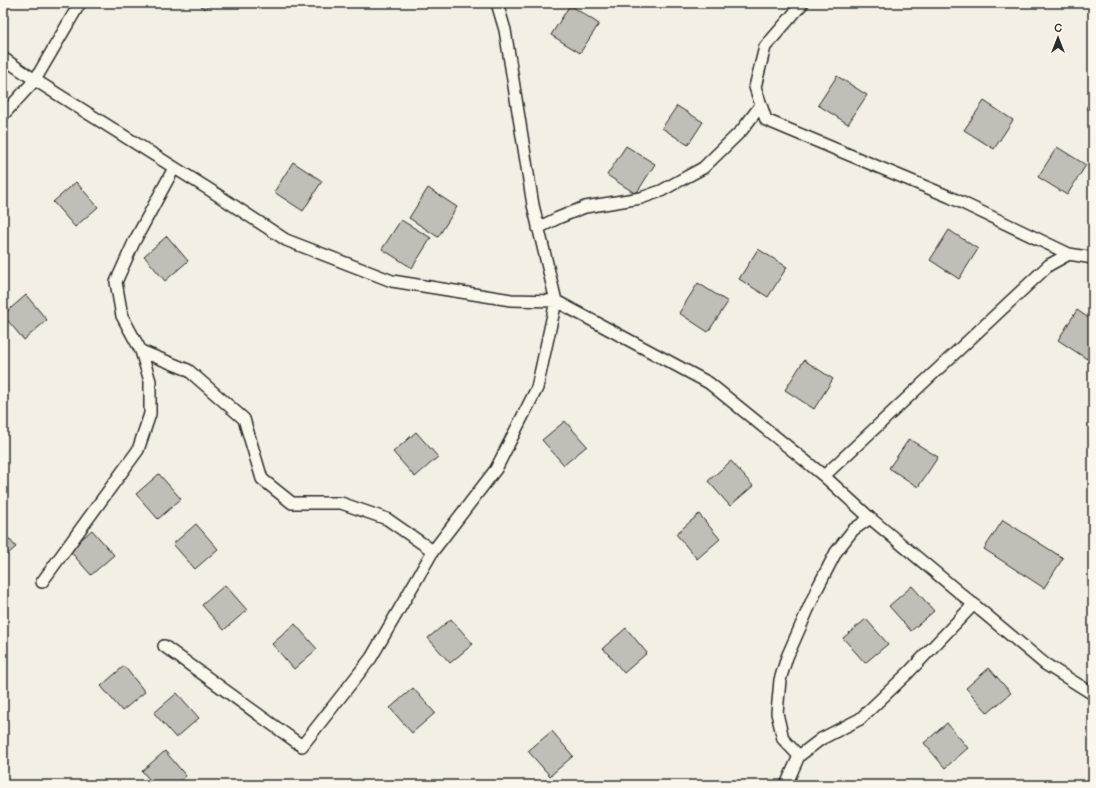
<svg xmlns="http://www.w3.org/2000/svg" width="1096" height="788" font-family="'Balsamiq Sans',sans-serif">
  <rect width="100%" height="100%" fill="#f3efe4"/>
  <filter id="ink" filterUnits="userSpaceOnUse"><feTurbulence type="fractalNoise" baseFrequency=".025" numOctaves="2"/><feDisplacementMap in="SourceGraphic" scale="8" xChannelSelector="R" yChannelSelector="G"/><feConvolveMatrix kernelMatrix="1 2 1 2 8 2 1 2 1" color-interpolation-filters="sRGB"/></filter>
  <g filter="url(#ink)">
    <path fill="#c0beb6" stroke="#2b2b2b" d="M197 3H210L205 9Z
      M570 5 599 24 580 53 551 35Z
      M837 76 867 95 848 124 818 105Z
      M1093 97V113L1086 108Z
      M984 101 1013 120 994 149 964 130Z
      M677 106 703 122 688 145 662 128Z
      M626 146 655 164 636 194 607 175Z
      M1057 147 1086 165 1067 195 1038 177Z
      M293 162 322 181 303 211 274 192Z
      M76 182 98 207 75 227 53 202Z
      M428 188 457 207 438 237 409 218Z
      M401 220 431 238 412 268 382 249Z
      M949 230 978 249 959 279 930 260Z
      M167 236 188 261 165 281 144 256Z
      M758 249 787 267 768 297 739 279Z
      M698 283 728 302 708 332 679 313Z
      M26 295 47 320 24 340 3 315Z
      M1077 310 1093 321V349L1087 359 1058 340Z
      M804 360 833 379 814 409 785 390Z
      M565 421 587 446 564 465 542 440Z
      M416 432 438 457 415 477 393 452Z
      M909 439 938 457 918 487 889 468Z
      M731 461 753 486 730 506 708 481Z
      M159 474 181 499 158 519 136 494Z
      M699 514 720 539 697 559 676 534Z
      M1003 520 1063 558 1044 588 984 549Z
      M196 524 218 549 195 569 173 544Z
      M92 530 114 555 91 575 69 550Z
      M3 532 16 547 3 558Z
      M225 585 247 610 224 630 202 605Z
      M912 586 934 611 911 631 889 606Z
      M451 619 473 644 450 663 428 638Z
      M866 619 888 644 865 663 843 638Z
      M295 624 317 649 294 669 272 644Z
      M626 628 647 653 624 673 603 648Z
      M124 666 145 692 122 711 101 686Z
      M989 668 1011 693 988 713 966 688Z
      M413 688 435 713 412 733 390 708Z
      M177 693 199 718 176 738 154 713Z
      M947 723 968 748 945 768 924 743Z
      M552 731 573 756 550 776 528 751Z
      M165 751 186 776 176 785H154L142 771Z"/>
    <g fill="none" stroke-linecap="round" stroke-linejoin="round">
      <defs>
        <path id="service" d="M803 3 765 47 755 87 766 120 950 197 1069 254
          M3 58 35 80 210 190 286 240 392 281 511 300 556 301 709 383 824 476 870 518 1045 664 1093 694
          M3 115 35 80 80 3
          M538 228 558 218 585 207 641 198 661 191 679 181 703 168 742 130 761 105
          M141 351 188 370 244 419 262 479 292 503H341L387 519 433 551
          M824 476 1049 265 1069 254 1093 258
          M42 582 138 450 150 414V381L141 351 122 316 116 282 134 242 174 168
          M164 646 302 746 371 658 433 551 496 469 537 388 556 301 533 205 505 30 497 3
          M799 756 783 739 777 713 780 680 787 657 817 589 836 552 853 530 870 518
          M786 785 799 756 821 739 860 719 908 673 974 604"/>
      </defs>
      <use href="#service" stroke="#2b2b2b" stroke-width="14"/>
      <use href="#service" stroke="#fbf7ec" stroke-width="11"/>
    </g>
  </g>
  <rect width="1096" height="788" fill="none" stroke="#fbf7ec" stroke-width="16"/>
  <rect x="8" y="8" width="1080" height="772" fill="none" stroke="#2b2b2b" stroke-width="1.5" filter="url(#ink)"/>
  <g transform="translate(1058 38)" stroke="#fbf7ec" stroke-width="3" paint-order="stroke">
  <path d="M0-3L7 15L0 10L-7 15Z" fill="#2b2b2b"/>
  <text y="-6" font-size="11" font-weight="bold" text-anchor="middle" fill="#2b2b2b">С</text>
  </g>
</svg>
